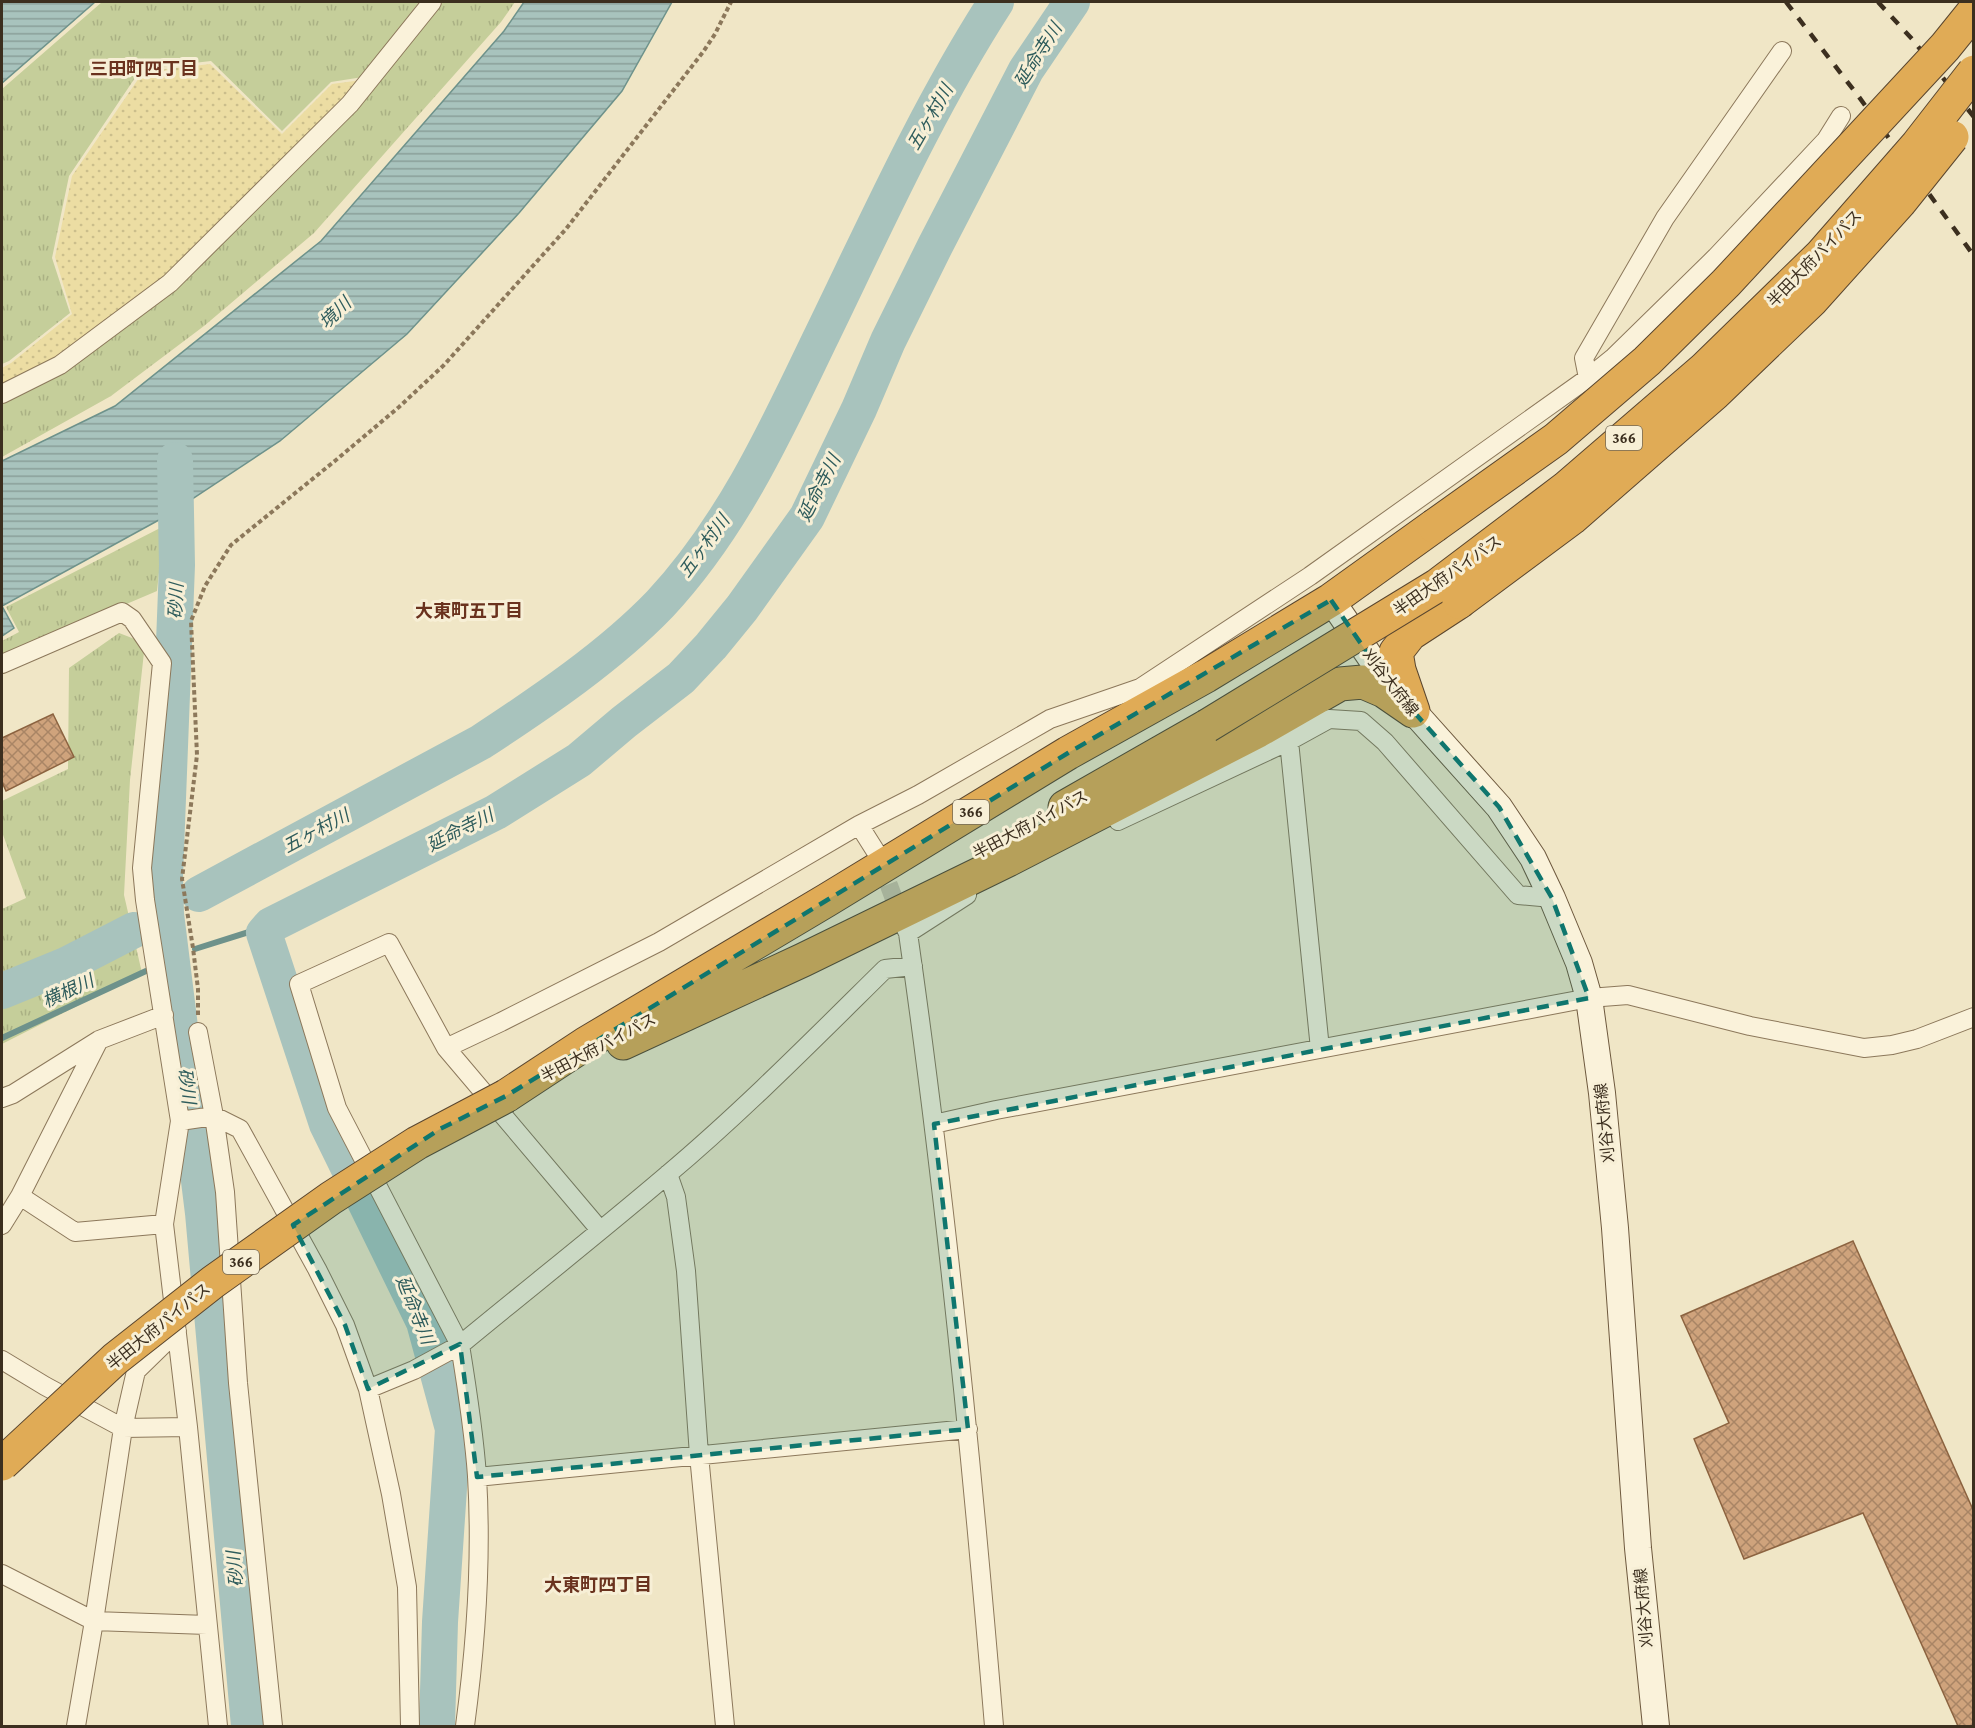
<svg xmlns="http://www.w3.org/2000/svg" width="1975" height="1728" font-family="'Crimson Pro','Noto Sans JP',serif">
  <defs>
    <pattern id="grass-tufts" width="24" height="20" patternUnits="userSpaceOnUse" patternTransform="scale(1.5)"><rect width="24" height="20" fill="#c5ce9a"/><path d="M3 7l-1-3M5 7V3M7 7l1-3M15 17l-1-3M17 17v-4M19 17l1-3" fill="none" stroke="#aab184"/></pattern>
    <pattern id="sand-dots" width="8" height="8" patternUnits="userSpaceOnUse" patternTransform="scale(1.5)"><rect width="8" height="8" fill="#ecdda3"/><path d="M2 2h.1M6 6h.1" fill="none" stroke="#cbbe8c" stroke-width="1.8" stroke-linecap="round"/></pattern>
    <pattern id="water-rules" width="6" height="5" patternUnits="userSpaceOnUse" patternTransform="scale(1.5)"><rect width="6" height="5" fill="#a8c3bd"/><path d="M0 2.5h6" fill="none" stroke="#8a9f99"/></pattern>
    <pattern id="building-cross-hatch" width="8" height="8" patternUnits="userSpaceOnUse" patternTransform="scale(1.5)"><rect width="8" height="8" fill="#cfa37c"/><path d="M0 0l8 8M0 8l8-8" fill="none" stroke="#a98565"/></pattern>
  </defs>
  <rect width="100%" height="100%" fill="#f0e6c6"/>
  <path fill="url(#grass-tufts)" d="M102 2H419L363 77 331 82 282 131 211 61 141 69 69 176 52 258 70 313 9 361 2 364V89Z
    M443 2H515L501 22 314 233 204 326 111 396 2 457V402L356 110Z
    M164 526 157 591 2 657V641L19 632 6 607Z
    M119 633 145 643 130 780 124 895 142 973 2 1044V909L26 898 2 832V801L68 769 69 668Z"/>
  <path fill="url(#sand-dots)" d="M210 64 282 134 332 84 362 80 167 280 57 362 2 389V368L11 363 72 314 55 257 72 176 143 72Z"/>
  <path fill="url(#water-rules)" stroke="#6e928b" stroke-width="1.5" d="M2 2H95L2 83Z
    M524 2H672L622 91 519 213 407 334 280 441 168 515 2 606 14 628 2 636V461L115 406 321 241 504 31Z"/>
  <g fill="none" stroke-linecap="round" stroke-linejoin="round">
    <path stroke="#6e928b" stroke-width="6" d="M195 949 271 925
      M2 1038 146 971"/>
    <path stroke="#a8c3bd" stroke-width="36" d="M175 460 177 565 165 876 166 914 203 1213 249 1726
      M199 894 481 742C542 702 610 656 660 604 731 528 775 433 819 341 875 226 927 109 996 2
      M2 991 66 965 134 930
      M437 1726 440 1622 453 1429 424 1322 327 1124 264 933 271 925 496 812 579 760 624 722 681 678 711 646 742 608 807 517 859 409 888 341 935 246 1026 70 1072 2"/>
  </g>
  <path fill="url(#building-cross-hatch)" stroke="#8c6340" stroke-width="1.5" d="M53 714 74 757 6 791 2 782V738Z
    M1853 1241 1974 1512V1726H1958L1863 1513 1744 1559 1694 1439 1729 1423 1681 1316Z"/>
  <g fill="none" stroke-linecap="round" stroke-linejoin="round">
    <path stroke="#ccc1a5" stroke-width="18" stroke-dasharray="18 9" stroke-linecap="butt" d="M879 859 902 920"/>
    <defs>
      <path id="street" d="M1588 378 1584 358 1665 218 1782 51
        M2 394 60 365 170 283 350 104 432 2
        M2 664 122 612 132 619 162 663 142 868 145 900 180 1121 164 1224 188 1427 218 1726
        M1289 741 1320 1049
        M1118 821 1289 741 1329 719 1361 721 1385 742 1518 895 1552 898
        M859 825 876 852
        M904 925 908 933 967 895
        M908 933C946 1197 972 1461 994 1726
        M198 1032 214 1116 225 1192 238 1383 273 1726
        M446 1048 501 1022 659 942 859 825 918 795 1050 719 1140 688 1310 576 1588 378 1614 357 1716 257 1826 140 1841 116
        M2 1098 13 1094 99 1040 164 1015
        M214 1116 240 1129 317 1269 345 1325 368 1389 391 1494 407 1587 410 1726
        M180 1121 214 1116
        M934 1124 996 1110 1589 998 1628 995 1750 1026 1864 1048 1892 1045 1917 1039 1974 1017
        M668 1174 676 1197 686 1271 699 1455 725 1726
        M20 1196 75 1232 164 1224
        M2 1225 20 1196 99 1040
        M600 1230 446 1048 389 943 299 984 337 1108 460 1345C529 1288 599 1233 667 1175 743 1111 814 1039 885 969L913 966
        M2 1360 45 1386 123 1428 188 1427
        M368 1389 414 1370 460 1345C467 1388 474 1432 477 1476 482 1559 476 1644 465 1726
        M477 1477 968 1429
        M2 1574 94 1621 207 1625
        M76 1726 94 1621 123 1428 136 1371 177 1331"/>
      <path id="secondary" d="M1331 600 1388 683 1499 807 1533 858 1552 898 1579 963 1589 998 1602 1093 1615 1228 1638 1548 1656 1726"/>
      <path id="highway" d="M1413 711 1399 670 1396 652 1410 634 1459 602
        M1065 807 1207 726
        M623 1043 803 960 1008 860 1258 731 1340 684 1363 682 1384 691 1413 711
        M506 1096 585 1044 827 900 1068 753 1206 676 1331 600 1434 526"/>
    </defs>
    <use href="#street" stroke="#8c785b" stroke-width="20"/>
    <use href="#secondary" stroke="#6e593e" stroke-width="28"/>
    <use href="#highway" stroke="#5a462f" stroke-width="35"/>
    <path stroke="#8c785b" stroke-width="4" stroke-dasharray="4.5 3" stroke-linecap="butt" d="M198 1015V989L193 948 182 879 197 755 191 621 205 586 231 545 336 460 399 407 444 365 566 229 703 52 715 34 731 2"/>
    <use href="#street" stroke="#faf2da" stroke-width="18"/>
    <use href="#secondary" stroke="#faf2da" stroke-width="26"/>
    <use href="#highway" stroke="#e0ab56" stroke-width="33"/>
    <path stroke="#3c2f1f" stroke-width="4.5" stroke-dasharray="10 10" stroke-linecap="butt" d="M1786 2 1859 97 1974 256
      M1878 2 1912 39 1974 117"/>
    <defs>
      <path id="highway-bridge" d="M1434 526 1556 439 1647 361 1726 283 1945 47 1974 11
        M1459 602 1572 518 1714 394 1812 300 1900 202 1952 137
        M1207 726 1438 585 1566 488 1704 369 1821 255 1918 144 1974 72
        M2 1464 115 1359 213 1282 331 1198 417 1143 506 1096"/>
    </defs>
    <use href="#highway-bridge" stroke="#5a462f" stroke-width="35" stroke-linecap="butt"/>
    <use href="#highway-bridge" stroke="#e0ab56" stroke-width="33"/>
  </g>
  <path fill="#0f766e" fill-opacity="0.2" stroke="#0f766e" stroke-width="4.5" stroke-dasharray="12 8" stroke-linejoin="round" d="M1331 600 1388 683 1499 807 1552 898 1589 998 934 1124 968 1429 477 1477 460 1344 368 1389 345 1325 293 1225 440 1129 506 1096 1068 753Z"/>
  <g text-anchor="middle" stroke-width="6" stroke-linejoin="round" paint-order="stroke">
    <g fill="#f7efd6" stroke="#746956" stroke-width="1.5">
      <rect x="1606" y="426" width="36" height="24" rx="4.5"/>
      <rect x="953" y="800" width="36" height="24" rx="4.5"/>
      <rect x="223" y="1250" width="36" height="24" rx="4.5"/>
    </g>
    <g font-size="15" font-weight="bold" fill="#3c2f1f">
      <text x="1624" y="443">366</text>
      <text x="971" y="817">366</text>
      <text x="241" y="1267">366</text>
    </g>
    <g font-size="16" fill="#3c2f1f" stroke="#f7efd6">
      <text transform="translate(1814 258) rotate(-46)" y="6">半田大府パイパス</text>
      <text transform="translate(1447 575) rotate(-35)" y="6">半田大府パイパス</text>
      <text transform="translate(1391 682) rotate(52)" y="6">刈谷大府線</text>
      <text transform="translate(1030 824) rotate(-28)" y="6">半田大府パイパス</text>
      <text transform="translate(598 1047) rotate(-28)" y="6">半田大府パイパス</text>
      <text transform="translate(1604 1123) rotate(-96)" y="6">刈谷大府線</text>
      <text transform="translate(158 1326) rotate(-39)" y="6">半田大府パイパス</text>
      <text transform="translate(1643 1608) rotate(-95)" y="6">刈谷大府線</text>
    </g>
    <g font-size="18" font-style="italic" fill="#2e5c5c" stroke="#f7efd6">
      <text transform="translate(1038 55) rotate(-58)" y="6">延命寺川</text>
      <text transform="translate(930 117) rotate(-60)" y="6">五ヶ村川</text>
      <text transform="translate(335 313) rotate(-44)" y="6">境川</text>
      <text transform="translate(819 488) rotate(-63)" y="6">延命寺川</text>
      <text transform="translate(704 546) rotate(-54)" y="6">五ヶ村川</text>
      <text transform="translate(176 601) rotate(-88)" y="6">砂川</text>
      <text transform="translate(460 830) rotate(-27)" y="6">延命寺川</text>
      <text transform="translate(316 831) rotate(-28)" y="6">五ヶ村川</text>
      <text transform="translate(68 991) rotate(-25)" y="6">横根川</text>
      <text transform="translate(187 1086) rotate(83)" y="6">砂川</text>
      <text transform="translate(415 1310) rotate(68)" y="6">延命寺川</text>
      <text transform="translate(235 1569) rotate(-95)" y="6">砂川</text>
    </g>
    <g font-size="18" font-weight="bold" fill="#6a321e" stroke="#f7efd6">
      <text x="144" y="75">三田町四丁目</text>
      <text x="469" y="617">大東町五丁目</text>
      <text x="598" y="1591">大東町四丁目</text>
    </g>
  </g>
  <rect width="1975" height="1728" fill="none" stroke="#3c2f1f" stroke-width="6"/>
</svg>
